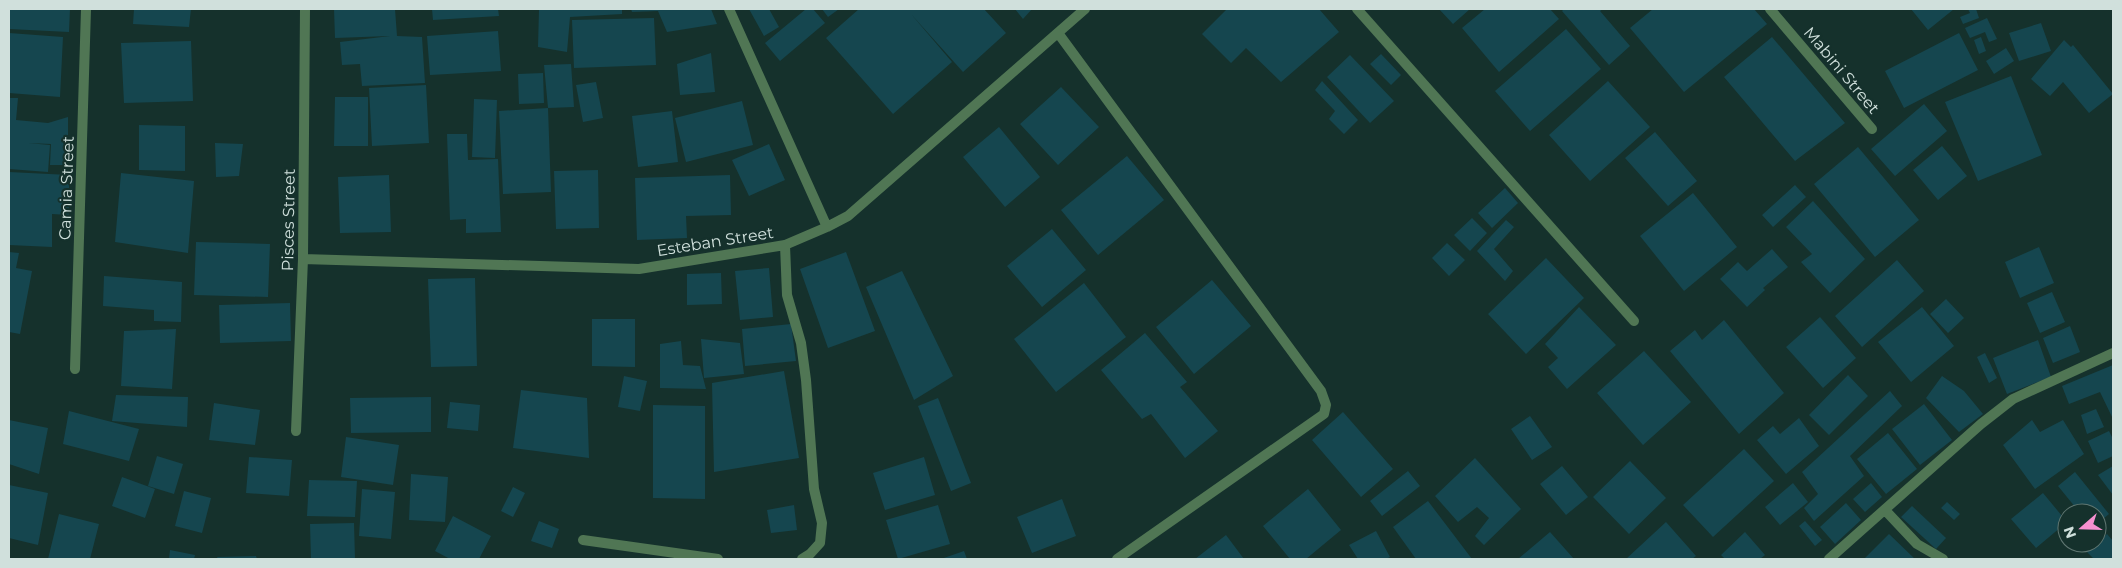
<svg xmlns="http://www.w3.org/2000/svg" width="2122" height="568" font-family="Montserrat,sans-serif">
  <rect width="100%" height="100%" fill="#15312c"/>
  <path fill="#15464f" d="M9 9H70L69 32 9 29Z
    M134 9H191L189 27 133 24Z
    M334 9H395L397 36 422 37 425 83 362 86 360 64 342 65 340 42 390 36 335 38Z
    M432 9H498L499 16 433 20Z
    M539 9H622V14L570 17 567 52 538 47Z
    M631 9H711L717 24 667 32 658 11 632 12Z
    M749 9H769L779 27 764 36Z
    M806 9H813L825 23 780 61 765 43Z
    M822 9H839L828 17Z
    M859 9H984L1006 33 963 72 911 14 952 62 893 114 826 38Z
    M1015 9H1032L1023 19Z
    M1227 9H1319L1339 32 1281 82 1246 48 1231 63 1202 34Z
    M1439 9H1470L1453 24Z
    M1485 9H1550L1559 19 1499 72 1462 28Z
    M1564 9H1603L1600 11 1630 46 1609 65 1562 11Z
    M1653 9H1754L1767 24 1684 92 1630 28Z
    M1911 9H1954L1928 30Z
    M1968 9H1976L1979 18 1963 24 1960 17 1970 13Z
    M654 18 656 65 574 68 572 20Z
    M1987 18 1997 39 1989 42 1985 32 1970 38 1965 28Z
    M2041 23 2051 51 2019 61 2009 33Z
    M1566 29 1601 69 1530 131 1495 91Z
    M498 31 501 71 430 75 427 36Z
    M9 33 63 37 60 97 9 93Z
    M1959 33 1978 70 1904 108 1885 71Z
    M1772 37 1845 123 1795 161 1724 77Z
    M1981 37 1986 51 1979 54 1974 40Z
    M2064 40 2071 47 2073 45 2113 94 2089 113 2063 82 2050 96 2031 79Z
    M191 41 193 101 124 103 121 43Z
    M2006 48 2014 61 1994 74 1986 61Z
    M711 53 715 92 680 95 677 64Z
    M1381 54 1401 75 1391 85 1370 64Z
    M1350 55 1394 101 1370 123 1327 77Z
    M571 64 574 107 548 108 551 192 503 194 499 111 548 108 544 65Z
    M543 73 544 103 519 104 518 74Z
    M2011 76 2042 155 1978 181 1945 102Z
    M1322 81 1358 120 1344 134 1329 119 1335 111 1315 90Z
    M1608 81 1650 127 1590 181 1549 135Z
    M596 82 603 118 583 122 576 85Z
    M426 85 429 143 372 146 369 88Z
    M1061 87 1099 127 1058 165 1020 124Z
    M335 97H368V146H334Z
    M9 98H18L16 120 48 123 68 117V165H50L51 144 28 143 50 145 48 172 9 169Z
    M474 99 497 100 495 158 472 157Z
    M742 101 753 145 686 162 675 118Z
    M1924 104 1947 131 1895 176 1871 149Z
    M672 111 678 162 638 167 632 116Z
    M139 125 185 126V171L139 170Z
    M999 127 1040 177 1005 207 963 157Z
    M1655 132 1697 181 1668 206 1625 158Z
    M447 134H467L468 160 498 159 501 232 466 233V219L450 220Z
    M215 143 243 144 239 176 216 177Z
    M769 144 785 180 749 196 732 160Z
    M1942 146 1967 176 1938 200 1913 170Z
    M1858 147 1919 220 1875 257 1814 184Z
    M1127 156 1164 200 1098 255 1061 210Z
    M598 170 599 228 556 229 554 171Z
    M9 172 69 175V215L52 214V247L9 245Z
    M121 173 194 181 188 253 115 242Z
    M389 175 391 232 340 233 338 177Z
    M730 175 731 215 686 216 687 238 637 240 635 178Z
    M1795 185 1806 197 1773 227 1762 215Z
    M1505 188 1518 203 1492 228 1478 213Z
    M1693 193 1737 247 1684 291 1640 236Z
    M1813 201 1865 259 1830 293 1801 262 1812 254 1786 227Z
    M1472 218 1487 233 1470 251 1454 235Z
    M1506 220 1514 227 1494 249 1513 271 1505 281 1477 251Z
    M1052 229 1086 270 1042 307 1007 266Z
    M196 242 270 244 268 297 194 295Z
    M1447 243 1465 260 1449 276 1432 258Z
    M2039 247 2054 283 2020 298 2005 262Z
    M1772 249 1788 267 1763 288 1765 290 1747 307 1720 279 1738 262 1747 271Z
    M9 252 19 253 16 268 32 271 20 334 9 332Z
    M846 252 875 331 828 348 800 269Z
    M1546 258 1584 298 1526 354 1488 314Z
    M1897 260 1924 291 1862 347 1835 316Z
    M769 268 773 317 740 320 735 271Z
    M902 271 953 376 914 400 866 287Z
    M721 273 722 304 687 305V274Z
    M104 276 182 282 181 322 154 321V310L103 306Z
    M475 278 477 366 431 367 428 279Z
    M1212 280 1251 326 1194 374 1156 327Z
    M1084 283 1126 337 1056 392 1014 339Z
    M2052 292 2065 322 2040 333 2027 303Z
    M1946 299 1964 318 1948 333 1930 314Z
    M290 303 291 341 220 343 219 305Z
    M1579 307 1616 345 1567 389 1548 367 1558 358 1545 344Z
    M1922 307 1954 346 1911 382 1878 342Z
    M1820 317 1856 358 1823 388 1786 347Z
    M592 319H635V367L592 366Z
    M1724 320 1784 393 1739 434 1670 351 1695 330 1702 340Z
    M791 324 796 361 745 366 742 329Z
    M2070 326 2080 352 2053 363 2043 338Z
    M176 329 172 389 121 386 124 331Z
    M1145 333 1187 382 1180 387 1218 431 1185 458 1151 414 1142 419 1101 370Z
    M701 339 740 343 744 374 704 378Z
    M2038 340 2051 377 2007 394 1993 358Z
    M681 341 683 365 700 366 706 389 660 388V344Z
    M1644 351 1691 402 1643 445 1597 393Z
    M1985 353 1997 378 1989 383 1977 357Z
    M2113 365V419L2100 392 2069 404 2062 386Z
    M784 371 799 458 714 472 712 383Z
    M1848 375 1868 396 1829 435 1809 415Z
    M624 376 647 381 640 411 618 407Z
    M1942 376 1964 391 1983 414 1959 432 1926 398Z
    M521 390 587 398 589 458 513 448Z
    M1890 391 1902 406 1850 456 1864 476 1814 521 1804 508 1818 494 1802 472Z
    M116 395 188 397 187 427 112 421Z
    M431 397V432L351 433 350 398Z
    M938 398 971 483 951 491 918 406Z
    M450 402 480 405 478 431 447 428Z
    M214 403 260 410 255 445 209 440Z
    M1924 404 1952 440 1920 465 1892 429Z
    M653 405 705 406V499L653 498Z
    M2096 409 2104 427 2087 434 2081 415Z
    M69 411 139 429 129 461 63 444Z
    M1343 412 1393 469 1361 497 1312 440Z
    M1530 416 1552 447 1532 460 1511 429Z
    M1799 418 1819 446 1786 474 1757 440 1773 426 1780 434Z
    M9 420 48 428 39 474 9 464Z
    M2032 420 2040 432 2063 420 2084 454 2035 489 2003 445Z
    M2109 431 2113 439V456L2098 463 2088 441Z
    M1888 433 1917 469 1886 494 1857 459Z
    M346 437 399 445 393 485 341 477Z
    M1744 449 1774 481 1713 537 1683 505Z
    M157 456 183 464 174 494 148 486Z
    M249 457 292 460 289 496 246 493Z
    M924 457 935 495 885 510 873 473Z
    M1475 458 1521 509 1484 545 1475 536 1489 518 1477 507 1458 522 1435 496Z
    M1630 461 1666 498 1629 534 1593 497Z
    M1562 466 1588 497 1566 515 1540 484Z
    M2113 466V495L2098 475Z
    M1408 471 1420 486 1382 516 1370 501Z
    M2075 472 2109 514 2097 524V513H2080L2058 486Z
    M411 474 448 477 445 522 409 520Z
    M122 477 155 489 145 518 112 506Z
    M309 480 357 481 355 517 307 516Z
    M1793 483 1808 502 1780 525 1765 507Z
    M1871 483 1882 497 1865 512 1853 499Z
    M9 485 48 493 38 545 9 538Z
    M513 487 525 493 513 517 501 511Z
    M362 489 395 492 391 539 359 536Z
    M1308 489 1341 530 1306 559H1290L1263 526Z
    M184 491 211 498 202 533 175 526Z
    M2043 493 2067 522 2036 548 2011 519Z
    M1062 499 1076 536 1032 553 1017 517Z
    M1428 501 1472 559H1416L1393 527Z
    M1947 502 1960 514 1954 520 1941 508Z
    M1846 503 1861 520 1835 544 1820 527Z
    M794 505 797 530 771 533 767 510Z
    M938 505 950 544 898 559 886 520Z
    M1912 506 1946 538 1936 549 1901 517Z
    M59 514 99 524 90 559H48Z
    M453 516 491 536 479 559H450L435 551Z
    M539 521 559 529 552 548 531 541Z
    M1805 521 1822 540 1815 546 1799 526Z
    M1666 522 1696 556 1692 559H1626Z
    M354 523 355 559H311L310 524Z
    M1376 531 1390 557 1386 559H1358L1349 545Z
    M1550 532 1574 559H1518Z
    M1745 532 1765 555 1760 559H1725L1721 555Z
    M1889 534 1915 559H1864Z
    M2107 534 2113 541V559H2094L2087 552Z
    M1226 535 1244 559H1195Z
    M170 550 195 555 194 559H169Z
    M964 551 967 559H941Z
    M256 556 257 559H218L217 557Z"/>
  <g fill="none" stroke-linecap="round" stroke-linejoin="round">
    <path stroke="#507654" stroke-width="10" d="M729 9 827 227
      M1357 9 1634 321
      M1770 9 1872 129
      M1058 33 1321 391 1326 405 1324 414 1117 559
      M785 245 787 295 801 343 806 380 814 489 822 523 820 543 810 554 802 559
      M303 259 639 269 785 245 827 227 848 216 1085 9
      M75 369 86 9
      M296 431 303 259 305 9
      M1885 510 1917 544 1943 559
      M583 540 718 559
      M1829 559 1981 424 2013 399 2113 353"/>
  </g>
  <g text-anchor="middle" stroke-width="4.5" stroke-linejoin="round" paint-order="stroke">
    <g font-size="16" fill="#d0e0dc" stroke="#15312c">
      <text transform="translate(1842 70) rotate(50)" y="6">Mabini Street</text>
      <text transform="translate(66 188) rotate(-88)" y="6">Camia Street</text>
      <text transform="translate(288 220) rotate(-89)" y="6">Pisces Street</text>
      <text transform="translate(715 241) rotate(-9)" y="6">Esteban Street</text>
    </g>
  </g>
  <rect width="2122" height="568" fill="none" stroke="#d0e0dc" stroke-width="20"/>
  <g transform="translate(2082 528) rotate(250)"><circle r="24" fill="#15312c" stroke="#607772"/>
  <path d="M0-4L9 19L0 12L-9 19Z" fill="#f690cf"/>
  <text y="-8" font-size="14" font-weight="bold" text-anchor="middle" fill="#d0e0dc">N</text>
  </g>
</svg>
